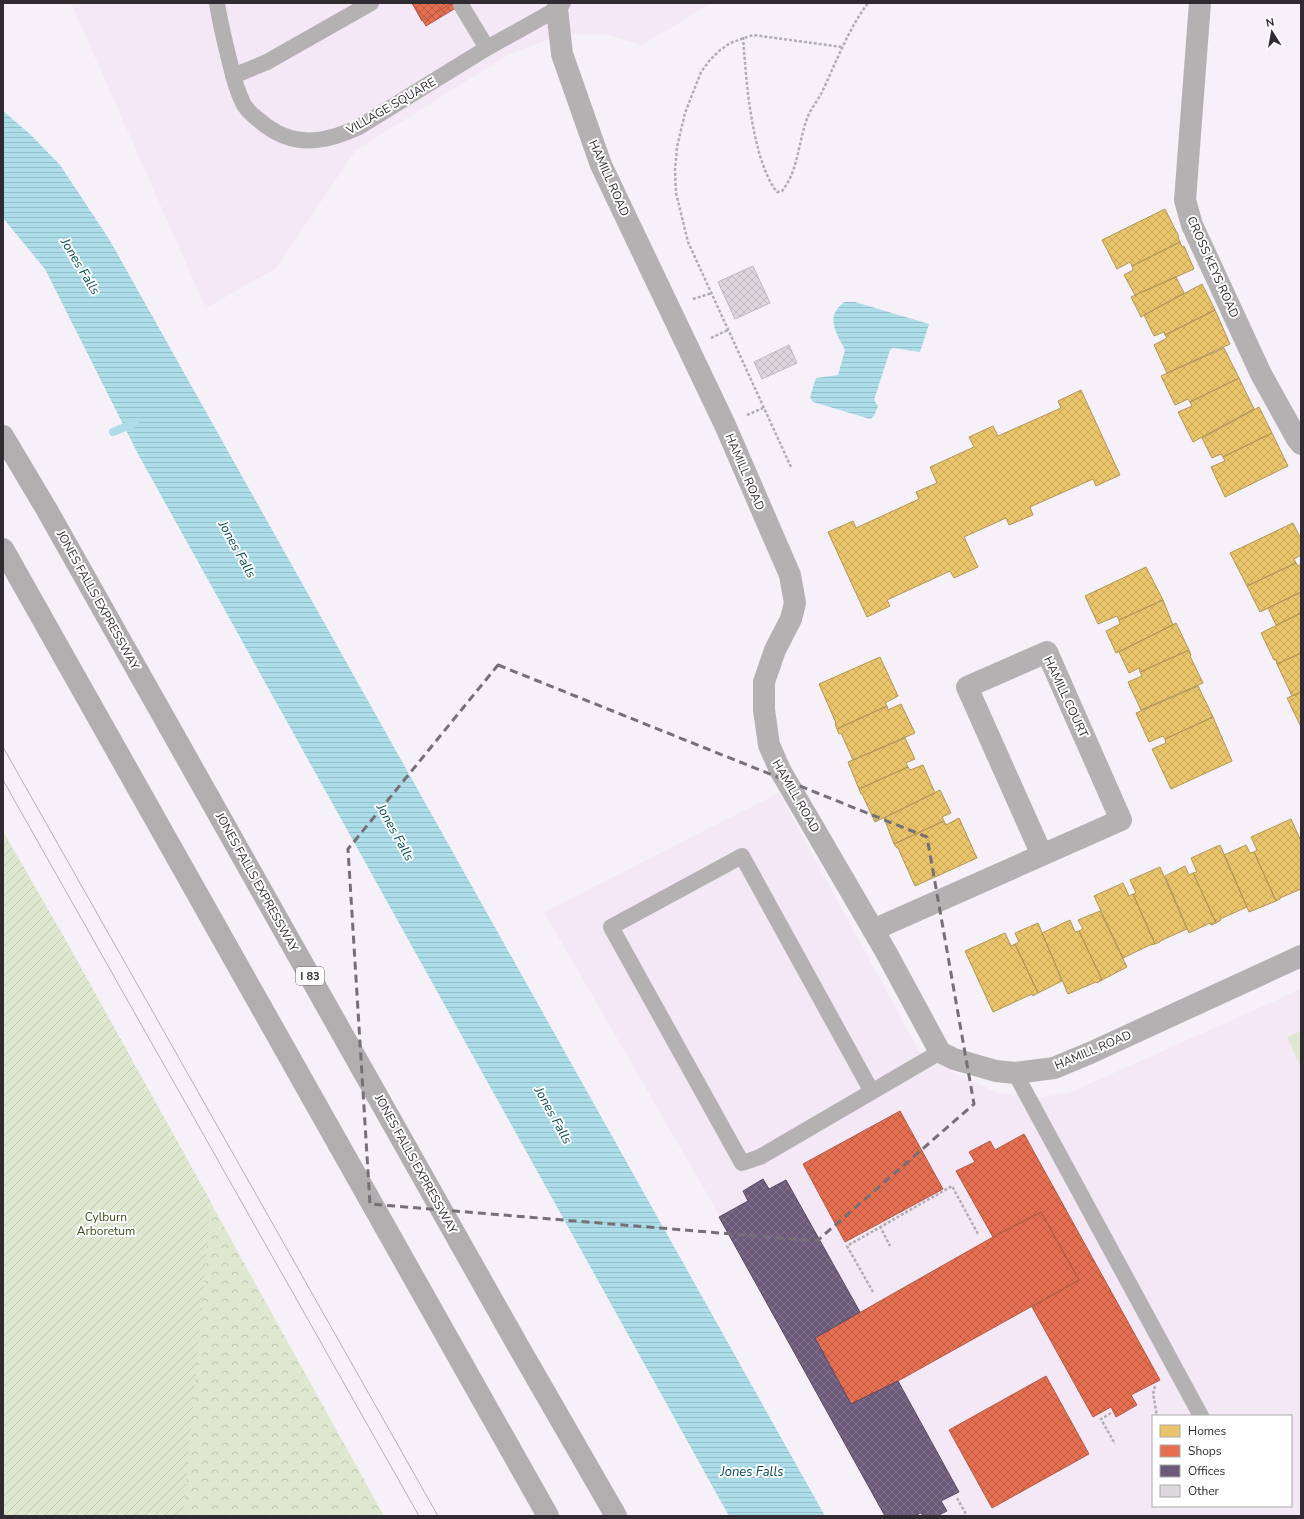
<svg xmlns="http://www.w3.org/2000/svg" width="1304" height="1519" font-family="'Nunito Sans',sans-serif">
  <defs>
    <pattern id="park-crowns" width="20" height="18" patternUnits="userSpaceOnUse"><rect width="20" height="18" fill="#dee8d0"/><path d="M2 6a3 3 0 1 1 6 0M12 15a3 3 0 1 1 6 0" fill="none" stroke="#bfc7b3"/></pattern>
    <pattern id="garden-furrows" width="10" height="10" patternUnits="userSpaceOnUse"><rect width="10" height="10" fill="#dee8d0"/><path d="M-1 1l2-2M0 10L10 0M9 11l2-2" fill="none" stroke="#bfc7b3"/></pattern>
    <pattern id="water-rules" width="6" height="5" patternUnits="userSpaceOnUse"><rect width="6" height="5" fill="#acdde9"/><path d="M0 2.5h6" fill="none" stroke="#94bec8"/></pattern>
    <pattern id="homes-cross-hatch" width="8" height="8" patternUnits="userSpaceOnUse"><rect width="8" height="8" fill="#e9c46a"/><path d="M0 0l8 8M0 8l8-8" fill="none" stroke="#c8a95c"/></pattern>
    <pattern id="shops-cross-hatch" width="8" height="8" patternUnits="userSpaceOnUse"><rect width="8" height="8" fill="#e76f51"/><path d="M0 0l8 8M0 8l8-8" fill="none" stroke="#bc5b44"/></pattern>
    <pattern id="offices-cross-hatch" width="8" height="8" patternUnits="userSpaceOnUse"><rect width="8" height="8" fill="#6d597a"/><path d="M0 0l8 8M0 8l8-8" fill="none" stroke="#82728c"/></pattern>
    <pattern id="building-cross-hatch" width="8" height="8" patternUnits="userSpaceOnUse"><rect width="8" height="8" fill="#dcd7dc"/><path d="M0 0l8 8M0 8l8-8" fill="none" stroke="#bdb9bd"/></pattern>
  </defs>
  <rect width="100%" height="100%" fill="#f6f0f8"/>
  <path fill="#f4e7f6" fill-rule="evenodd" d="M71 3H712L642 45 603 33 560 35 506 56 355 151 276 268 206 308Z
    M779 793 919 1051 957 1075 1001 1094 1042 1097 1069 1093 1301 989V1516H883L713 1204 544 912ZM1153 1416H1291V1506H1153Z"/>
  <path fill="#dee8d0" d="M1301 1031V1068L1287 1037Z"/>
  <path fill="url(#park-crowns)" d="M3 831 60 930 384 1516H3Z"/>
  <path fill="url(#garden-furrows)" d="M3 834 60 930 211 1202 183 1516H3Z"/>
  <path fill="url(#water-rules)" d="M3 111 31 135 60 165 109 239 825 1516H729L138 454 45 269 3 218Z
    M844 302H855L929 324 920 352 893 348 890 350 874 400 878 406 874 416 870 419 813 402 810 397 816 378 838 375 845 350C837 333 824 318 844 302Z"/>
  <path fill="url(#homes-cross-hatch)" stroke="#b19659" d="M1165 209 1179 237H1178L1180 242 1132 266 1130 262 1117 269 1102 240Z
    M1180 242 1182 247 1184 246 1194 269 1135 295 1124 275 1133 270 1132 266Z
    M1176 277 1184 293 1141 317 1131 297Z
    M1202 284 1215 310 1165 335 1164 332 1154 336 1144 315Z
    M1215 310 1230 344 1167 373 1154 345 1167 338 1165 335Z
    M1224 348 1239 378 1190 402 1188 399 1175 405 1161 376Z
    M1239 378 1254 409 1193 442 1178 412 1192 406 1190 402Z
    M1081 390 1120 475 1096 486 1093 479 1030 507 1033 515 1009 525 1006 518 964 537 978 567 954 578 950 571 887 600 890 606 867 617 828 532 853 521 856 528 919 499 916 492 937 483 930 467 974 447 969 437 993 426 998 436 1061 408 1058 401Z
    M1259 407 1272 433 1223 457 1221 454 1212 458 1202 438Z
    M1272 433 1288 466 1225 497 1211 467 1225 461 1223 457Z
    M1293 523 1301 539V555L1294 559 1296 563 1247 586 1230 553Z
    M1296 563 1298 566 1301 564V592L1260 612 1247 586Z
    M1146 567 1163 600 1119 620 1117 616 1098 624 1085 596Z
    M1301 592V613L1276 625 1268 608Z
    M1163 600 1173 625 1116 653 1106 631 1120 624 1119 620Z
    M1301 613V653L1277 664 1276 660H1274L1261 633Z
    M1176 623 1189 650 1140 672 1139 668 1129 673 1119 652Z
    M1189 650 1191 655 1190 656 1203 683 1141 710 1128 682 1142 676 1140 672Z
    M1301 653V692L1292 696 1277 664Z
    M880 657 898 696 885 703 887 706 837 729 835 724 836 723 819 684Z
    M1198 686 1213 717 1165 739 1163 736 1149 742 1136 713Z
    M1301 692V727L1287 698Z
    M901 704 915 733 853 760 841 733 839 734 837 729 887 706 888 710Z
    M1213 717 1232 761 1171 789 1152 749 1166 743 1165 739Z
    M905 738 915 759 906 763 908 767 859 789 848 762Z
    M923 765 935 793 875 822 862 794H861L859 789 908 767 910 770Z
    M940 790 951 813 942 817 944 821 894 844 884 818Z
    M959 818 977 858 915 886 898 848H897L894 844 944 821 946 825Z
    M1291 819 1301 841V889L1280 898V899L1276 901 1254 852 1257 850 1251 837Z
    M1220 845 1247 907 1220 919 1221 920 1216 923 1193 873 1197 872 1191 858Z
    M1246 845 1250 853 1254 852 1276 901 1249 912 1224 855Z
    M1185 866 1189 875 1193 873 1216 923 1211 925 1210 923 1189 933 1165 876Z
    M1160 867 1187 929 1160 941V942L1155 944 1133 894 1136 893 1130 880Z
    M1123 883 1129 896 1133 894 1155 944 1150 945 1123 958 1094 896Z
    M1100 911 1127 967 1102 980 1079 931 1083 929 1078 920Z
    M1070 920 1075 932 1079 931 1102 980 1097 983 1096 982 1068 994 1042 933Z
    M1038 923 1062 981 1038 993 1015 944 1019 942 1015 933Z
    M1005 933 1011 946 1015 944 1038 993 1033 996 1032 994 993 1012 965 951Z"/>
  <path fill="url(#shops-cross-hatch)" stroke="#b05b47" d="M412 3H464L426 26Z
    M412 3H452L422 21Z
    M900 1111 943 1189 845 1242 803 1164Z
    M1024 1134 1160 1380 1131 1395 1137 1405 1116 1417 1111 1407 1093 1417 1032 1307 1079 1280 1041 1212 993 1237 956 1171 975 1162 969 1152 990 1141 995 1150Z
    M1041 1212 1079 1280 898 1381 851 1404 815 1338 993 1237Z
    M1046 1376 1089 1454 992 1508 949 1430Z"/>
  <path fill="url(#offices-cross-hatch)" stroke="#5a4b64" d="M763 1179 769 1189 786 1180 860 1312 815 1338 851 1404 898 1381 959 1492 941 1501 947 1511 937 1516H923L921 1513 914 1516H885L719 1217 748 1201 743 1191Z"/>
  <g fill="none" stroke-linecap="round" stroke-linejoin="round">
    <path stroke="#acdde9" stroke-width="8" d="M113 432 135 423"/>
  </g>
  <path fill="url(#building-cross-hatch)" stroke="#bdb8be" d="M753 266 770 303 735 319 718 282Z
    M789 345 797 363 762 379 754 362Z"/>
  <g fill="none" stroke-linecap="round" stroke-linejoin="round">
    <path stroke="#b0aeaf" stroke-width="2.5" stroke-dasharray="3 2" stroke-linecap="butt" d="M743 37C746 78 749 119 761 159 765 170 769 182 777 192L782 191C799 170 798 141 808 116 812 107 819 99 823 90 837 60 848 30 868 3
      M693 299 712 293
      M711 338 728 330
      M747 415 763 408
      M791 467 688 242 676 193 675 170 677 147 685 113 701 72 710 60 719 51 730 43 753 35 842 47
      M880 1226 890 1246
      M873 1292 847 1246 952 1186 978 1234
      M1155 1386 1153 1394 1157 1416
      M1111 1413 1101 1419 1115 1444
      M957 1498 967 1516"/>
    <path stroke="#b3b1b1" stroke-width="16" d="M217 3C220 23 225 43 230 63 233 76 237 91 243 103 246 110 254 116 260 121 293 149 324 143 359 127L487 48 557 9 563 3
      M461 5 487 48
      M233 76 267 62 371 3
      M1015 1073 1201 1416
      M872 1092 742 856 611 927 742 1163 760 1157 940 1052"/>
    <path stroke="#b3b1b1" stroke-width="22" d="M1200 3 1185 200 1192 225 1261 374 1297 439 1301 444
      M557 9 562 54 601 165 725 425 790 575 795 603 791 619 775 650 764 682V710L769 745 780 770 886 952 940 1052 954 1059 996 1071 1015 1073 1054 1068 1090 1053 1301 956
      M873 930 1121 820 1047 652 967 687 1042 855"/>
    <path stroke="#b1aeaf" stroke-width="22" d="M3 436 47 510 517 1344 616 1516
      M3 549 548 1516"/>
    <path stroke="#b4b0b2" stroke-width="1" d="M3 747 438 1516
      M3 780 419 1516"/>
  </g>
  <path fill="none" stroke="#757076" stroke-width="3" stroke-dasharray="8 5" stroke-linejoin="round" d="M498 665 927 837 974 1104 817 1241 370 1204 348 849Z"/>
  <g text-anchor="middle" stroke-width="4" stroke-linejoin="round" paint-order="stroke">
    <rect fill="#fefefe" stroke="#6d6a6e" stroke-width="1" x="296" y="967" width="28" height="18" rx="3"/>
    <g font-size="11" font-weight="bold" fill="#2f2b30">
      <text x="310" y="980">I 83</text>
    </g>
    <g font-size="12" fill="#2f2b30" stroke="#fefefe">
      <text transform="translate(391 106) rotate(-30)" y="4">VILLAGE SQUARE</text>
      <text transform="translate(609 178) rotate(66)" y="4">HAMILL ROAD</text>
      <text transform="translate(1213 267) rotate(66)" y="4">CROSS KEYS ROAD</text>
      <text transform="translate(745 472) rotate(67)" y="4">HAMILL ROAD</text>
      <text transform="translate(98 600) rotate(61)" y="4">JONES FALLS EXPRESSWAY</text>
      <text transform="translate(1066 697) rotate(65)" y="4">HAMILL COURT</text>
      <text transform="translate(796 796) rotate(60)" y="4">HAMILL ROAD</text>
      <text transform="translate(257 882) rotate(61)" y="4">JONES FALLS EXPRESSWAY</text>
      <text transform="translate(1093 1050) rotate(-23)" y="4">HAMILL ROAD</text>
      <text transform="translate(416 1164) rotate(61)" y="4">JONES FALLS EXPRESSWAY</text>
    </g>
    <g font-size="12" fill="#394e17" stroke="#fefefe">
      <text x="106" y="1221">Cylburn<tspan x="106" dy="14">Arboretum</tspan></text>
    </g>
    <g font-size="13" font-style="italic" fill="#034953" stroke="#fefefe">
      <text transform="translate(81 266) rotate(59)" y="5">Jones Falls</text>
      <text transform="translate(238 549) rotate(61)" y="5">Jones Falls</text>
      <text transform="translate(396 832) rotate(61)" y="5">Jones Falls</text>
      <text transform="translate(554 1115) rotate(61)" y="5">Jones Falls</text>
      <text x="752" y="1476">Jones Falls</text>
    </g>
  </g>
  <rect width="1304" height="1519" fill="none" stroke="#2f2b30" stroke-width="8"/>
  <rect x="1152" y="1415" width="140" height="92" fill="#fefefe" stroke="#abaaac"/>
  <rect x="1160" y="1425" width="20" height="12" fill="#e9c46a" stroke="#abaaac"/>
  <text x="1188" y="1435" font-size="12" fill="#2f2b30">Homes</text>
  <rect x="1160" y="1445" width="20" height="12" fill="#e76f51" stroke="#abaaac"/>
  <text x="1188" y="1455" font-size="12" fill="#2f2b30">Shops</text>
  <rect x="1160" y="1465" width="20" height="12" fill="#6d597a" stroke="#abaaac"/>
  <text x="1188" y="1475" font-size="12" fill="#2f2b30">Offices</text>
  <rect x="1160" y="1485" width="20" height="12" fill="#dcd7dc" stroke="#abaaac"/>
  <text x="1188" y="1495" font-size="12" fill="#2f2b30">Other</text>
  <g transform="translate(1272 32) rotate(349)" stroke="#fefefe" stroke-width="3" paint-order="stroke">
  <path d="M0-3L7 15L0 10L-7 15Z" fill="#2f2b30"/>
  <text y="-6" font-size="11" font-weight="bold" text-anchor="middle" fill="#2f2b30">N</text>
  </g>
</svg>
